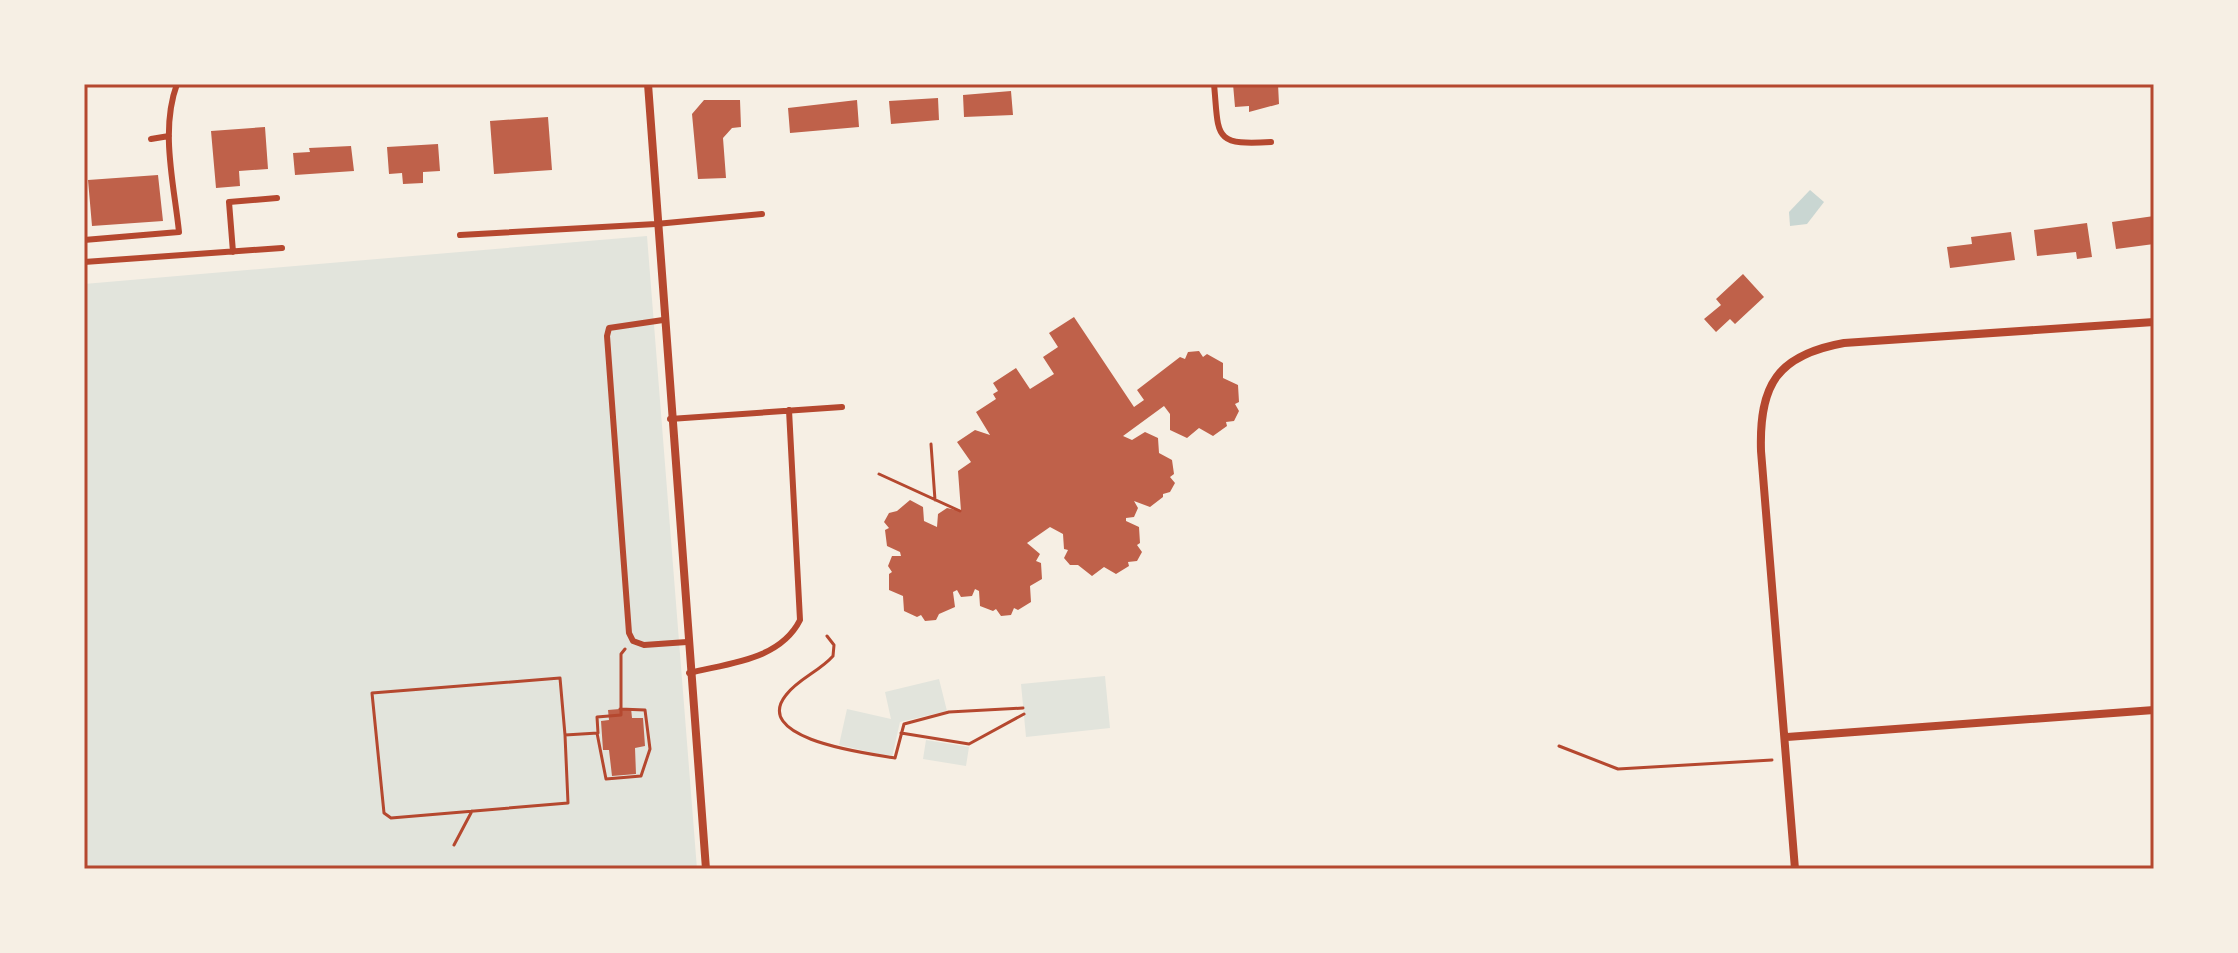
<svg xmlns="http://www.w3.org/2000/svg" width="2238" height="953" font-family="'DM Sans',sans-serif">
  <rect width="100%" height="100%" fill="#f6efe4"/>
  <path fill="#e2e4dc" d="M647 236 697 869H84V284Z
    M1105 676 1110 728 1026 737 1021 684Z
    M939 679 947 711 900 722 892 757 839 745 847 709 891 719 885 692Z
    M926 740 969 747 966 766 923 759Z"/>
  <path fill="#c9d6d2" d="M1810 190 1824 202 1807 224 1790 226 1789 212Z"/>
  <path fill="#bf614a" d="M1233 84H1278L1279 104 1249 112V106L1235 107Z
    M1011 91 1013 115 964 117 963 95Z
    M938 98 939 120 891 124 889 101Z
    M704 100H740L741 127 732 128 723 138 726 178 698 179 692 114Z
    M857 100 859 127 790 133 788 108Z
    M548 117 552 170 494 174 490 121Z
    M265 127 268 169 239 171 240 186 216 188 211 131Z
    M438 144 440 171 423 172V183L403 184 402 173 389 174 387 147Z
    M351 146 354 171 295 175 293 153 310 152 309 148Z
    M158 175 163 221 92 226 88 180Z
    M2154 216V244L2116 249 2112 222Z
    M2087 223 2092 257 2077 259 2076 252 2037 256 2034 230Z
    M2011 232 2015 260 1950 268 1947 247 1972 244 1971 237Z
    M1743 274 1764 297 1735 324 1730 319 1716 332 1704 319 1721 305 1716 299Z
    M1074 317 1134 407 1144 400 1137 390 1180 357 1185 359 1188 352 1199 351 1203 357 1207 354 1223 363V378L1238 385 1239 402 1235 404 1239 411 1234 421 1226 422 1227 426 1213 436 1199 428 1187 438 1170 430V414L1164 406 1123 436 1132 440 1145 432 1158 438 1159 453 1172 460 1174 474 1170 477 1175 483 1170 492 1163 494V497L1150 507 1134 501 1138 508 1134 517 1126 518V521L1139 527 1140 543 1137 545 1142 552 1137 561 1128 562 1129 566 1116 574 1104 567 1092 576 1078 565H1070L1064 558 1068 550 1064 549 1063 534 1050 527 1027 543 1040 554 1036 561 1041 563 1042 579 1030 586 1031 602 1018 610 1014 608 1011 615 1001 616 996 609 993 611 980 606 979 591 975 589 972 596 961 597 957 590 953 592 955 607 939 614 936 620 925 621 921 615 917 617 904 611 903 596 889 590V574L892 572 888 566 892 556H901L900 552 887 546 885 530 889 528 884 522 889 513 897 511 910 500 923 507 924 521 937 527 938 514 947 508 961 511 958 471 971 462 957 442 975 430 990 435 976 412 996 399 993 394 998 391 993 383 1016 368 1030 389 1054 374 1043 357 1058 347 1049 333Z
    M631 708 632 718H643L645 746 635 748 636 774 612 776 609 750H603L601 721 609 720 608 710Z"/>
  <g fill="none" stroke-linecap="round" stroke-linejoin="round">
    <path stroke="#b5482f" stroke-width="3" d="M931 444 935 500
      M879 474 960 511
      M827 636 834 645 833 656C820 671 798 679 786 695 750 740 872 754 895 758L904 724 949 712 1023 708
      M597 733 606 779 641 776 650 749 645 710 620 709
      M901 733 969 744 1024 714
      M565 735 560 678 372 693 384 813 391 818 568 803 565 735 598 733 597 717 621 715V654L625 649
      M1559 746 1618 769 1772 760
      M454 845 472 811"/>
    <path stroke="#b5482f" stroke-width="6" d="M1214 84C1219 136 1212 146 1271 142
      M151 139 169 136
      M460 235 656 224 762 214
      M84 240 179 232C174 184 160 130 177 84
      M233 252 229 202 277 198
      M84 262 282 248
      M663 320 609 328 607 336 629 633 633 641 644 645 687 642
      M670 419 842 407
      M689 673C729 663 780 660 800 620L789 410"/>
    <path stroke="#b5482f" stroke-width="8" d="M648 84 706 869
      M1787 737 2154 710
      M1795 869 1761 451C1759 385 1777 355 1844 343L2154 322"/>
  </g>
  <rect width="2238" height="953" fill="none" stroke="#f6efe4" stroke-width="172"/>
  <rect x="86" y="86" width="2066" height="781" fill="none" stroke="#b5482f" stroke-width="3"/>
</svg>
